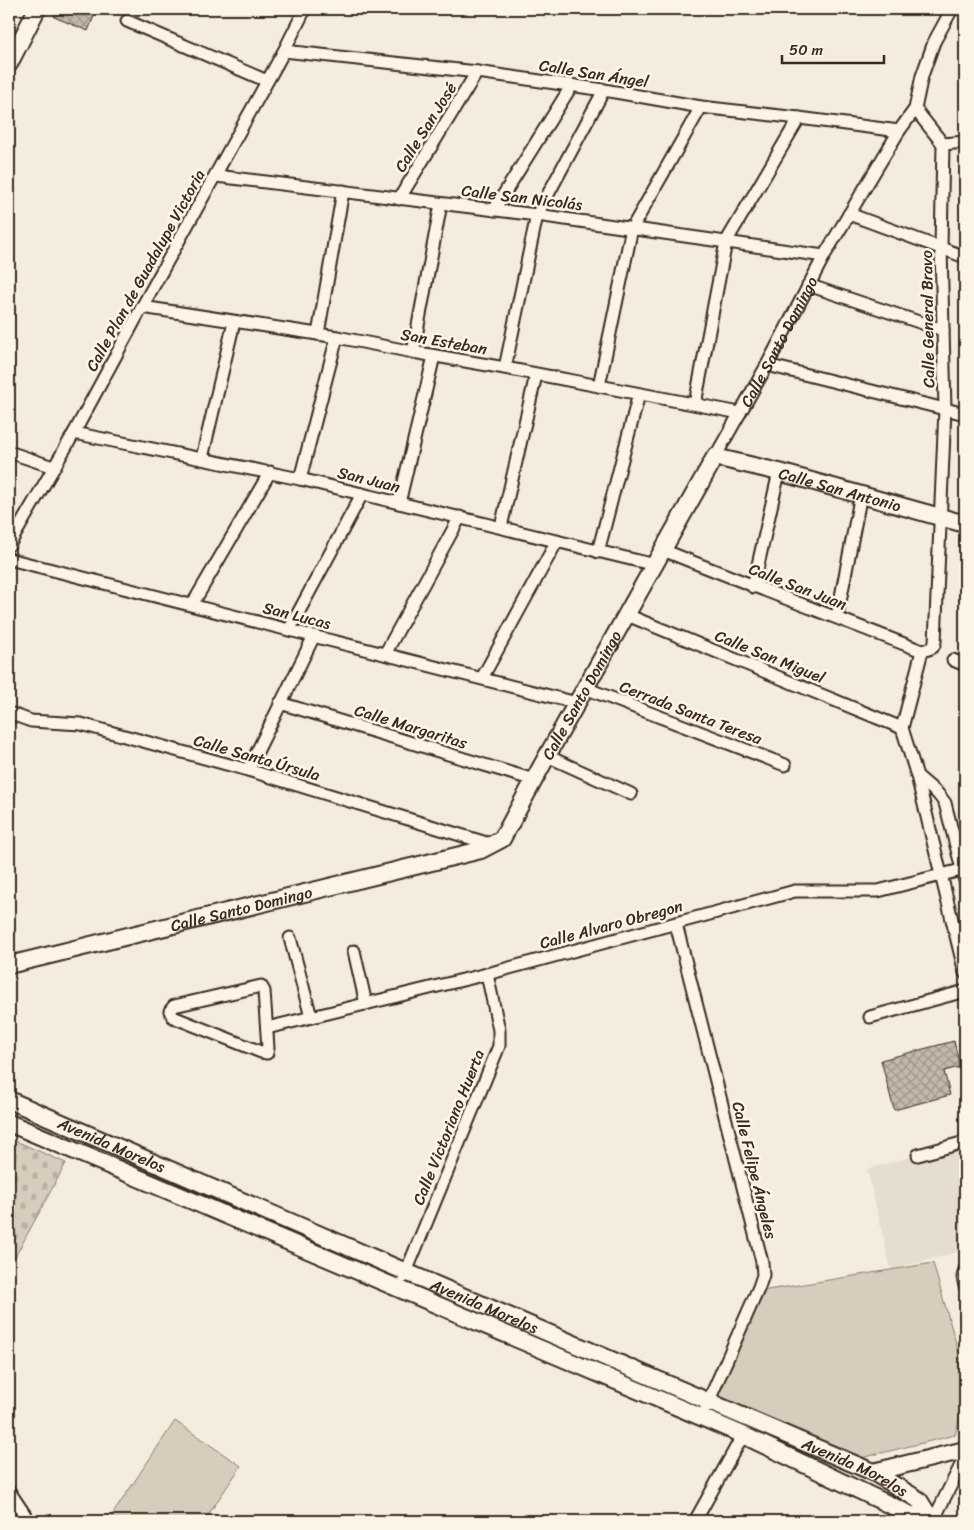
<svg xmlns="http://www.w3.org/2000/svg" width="974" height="1530" font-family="Sriracha,sans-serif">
  <defs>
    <pattern id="cemetery-stones" width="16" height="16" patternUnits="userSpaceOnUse" patternTransform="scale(1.25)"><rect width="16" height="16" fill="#d6cdbd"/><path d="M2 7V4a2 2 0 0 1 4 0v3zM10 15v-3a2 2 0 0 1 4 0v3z" fill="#b9b0a2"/></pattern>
    <pattern id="building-cross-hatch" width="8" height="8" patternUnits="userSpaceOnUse" patternTransform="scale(1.25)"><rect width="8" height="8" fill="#c3b9aa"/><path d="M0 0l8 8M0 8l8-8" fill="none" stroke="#a0978a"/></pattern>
  </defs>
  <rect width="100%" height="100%" fill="#f4eddd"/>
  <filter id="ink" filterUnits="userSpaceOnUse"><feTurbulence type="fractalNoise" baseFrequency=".02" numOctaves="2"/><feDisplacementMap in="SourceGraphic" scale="10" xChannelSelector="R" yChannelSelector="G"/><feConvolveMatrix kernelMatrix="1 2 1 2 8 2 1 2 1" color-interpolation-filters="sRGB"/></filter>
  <g filter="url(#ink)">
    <path fill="#e5ddce" d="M965 1142V1250L891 1270 867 1169Z"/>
    <path fill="url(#cemetery-stones)" stroke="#887c6e" d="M9 1138 66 1163 9 1268Z"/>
    <path fill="#d6cdbd" stroke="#887c6e" d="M933 1263 965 1375V1400L955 1435 853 1460 716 1398 761 1291Z
      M175 1421 241 1466 204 1521H108Z"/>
    <path fill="url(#building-cross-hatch)" stroke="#3b2a1e" d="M58 9H97L88 31 54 17Z
      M954 1041 960 1067 944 1071 950 1095 894 1110 881 1060Z"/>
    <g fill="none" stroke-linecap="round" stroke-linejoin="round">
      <defs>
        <g id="street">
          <path d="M127 21 267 81"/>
          <path d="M284 51 477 72 604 90 701 107 799 118 899 131"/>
          <path d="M915 109 943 144 941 248 945 409 935 642C934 649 928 649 922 651L902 728 917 776 965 973"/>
          <path d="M943 144 965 142"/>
          <path d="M216 176 537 215 824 256"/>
          <path d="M399 199 477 72"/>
          <path d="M494 210 572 85"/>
          <path d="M849 214 965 257"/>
          <path d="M808 285 943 330"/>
          <path d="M142 307 337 337 413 352 505 368 740 413"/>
          <path d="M318 334 343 191"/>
          <path d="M413 352 441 204"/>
          <path d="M767 365 965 414"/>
          <path d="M505 368 537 215 604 90"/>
          <path d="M599 386 632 228 701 107"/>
          <path d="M695 404 726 242 799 118"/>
          <path d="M74 433 300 479 655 565"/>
          <path d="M9 452 53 467"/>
          <path id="s1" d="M715 457 767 365 824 256 899 131 915 109 922 76 934 42 952 9"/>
          <path d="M202 458 234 322"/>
          <path d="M300 479 337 337"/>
          <path d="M399 503 434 356"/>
          <path d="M501 527 536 375"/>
          <path d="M9 545 74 433 142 307 284 51 305 9"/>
          <path d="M663 550C749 585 836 617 922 651"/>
          <path d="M598 552 639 394"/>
          <path d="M9 559 577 703"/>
          <path d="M753 587 779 472"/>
          <path d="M192 605 270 472"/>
          <path d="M627 615 902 728"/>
          <path d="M837 617 861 494"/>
          <path d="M289 630 362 494"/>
          <path d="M385 654 460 517"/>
          <path d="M953 660 965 665"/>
          <path d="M482 678 557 541"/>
          <path d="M585 688 785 765"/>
          <path d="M280 703 534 780"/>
          <path d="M9 713 31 721 81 724 248 770 493 845"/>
          <path d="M547 756 631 794"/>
          <path d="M248 770 314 636"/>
          <path d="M917 776 938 794 945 803 965 881"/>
          <path d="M676 924 762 1262 763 1275 759 1287 706 1407"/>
          <path d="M290 938 311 1017"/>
          <path d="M354 951 366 1004"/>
          <path d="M261 986 264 991 268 1048 267 1053 261 1052 173 1017 170 1011 174 1006Z"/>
          <path d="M870 1017 965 991"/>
          <path d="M267 1028 487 974 795 891H878L965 869"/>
          <path d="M918 1155 965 1142"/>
          <path d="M965 1269 963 1277 965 1286"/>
          <path d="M404 1277 499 1046V1030L487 974"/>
          <path d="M9 1491 29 1521"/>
          <path d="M695 1521 743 1435"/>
          <path d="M933 1521 965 1457"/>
        </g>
        <g id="secondary">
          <path d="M9 64 37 9"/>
          <path id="s2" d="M9 965 481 850 502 839 547 756 715 457 779 472 965 524"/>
          <path id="s3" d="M9 1100 406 1272 873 1472 919 1500 932 1521"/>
          <path d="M9 1123 701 1417 743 1435 913 1516 932 1521"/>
          <path d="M873 1472 965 1450"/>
        </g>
      </defs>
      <use href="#street" stroke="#3b2a1e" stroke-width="15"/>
      <use href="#secondary" stroke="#3b2a1e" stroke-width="20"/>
      <use href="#street" stroke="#fcf5e5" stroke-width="11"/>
      <use href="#secondary" stroke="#fcf5e5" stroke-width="16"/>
    </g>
  </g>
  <g text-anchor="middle" stroke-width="5" stroke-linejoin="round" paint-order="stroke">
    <g font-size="16" fill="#3b2a1e" stroke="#fcf5e5">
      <text transform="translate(594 73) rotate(9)" y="6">Calle San Ángel</text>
      <text transform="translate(425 127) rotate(-58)" y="6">Calle San José</text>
      <text transform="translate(522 197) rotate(7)" y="6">Calle San Nicolás</text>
      <text transform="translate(145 270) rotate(-61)" y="6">Calle Plan de Guadalupe Victoria</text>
      <text transform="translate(927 319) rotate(-91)" y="6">Calle General Bravo</text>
      <text transform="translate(444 341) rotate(10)" y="6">San Esteban</text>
      <text dy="6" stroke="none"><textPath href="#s1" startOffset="132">Calle Santo Domingo</textPath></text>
      <text transform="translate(369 479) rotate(14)" y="6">San Juan</text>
      <text dy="6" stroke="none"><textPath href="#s2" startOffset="1076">Calle San Antonio</textPath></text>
      <text transform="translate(798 586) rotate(21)" y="6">Calle San Juan</text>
      <text transform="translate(297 615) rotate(14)" y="6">San Lucas</text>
      <text transform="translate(770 656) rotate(22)" y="6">Calle San Miguel</text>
      <text dy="6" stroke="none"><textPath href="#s2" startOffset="674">Calle Santo Domingo</textPath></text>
      <text transform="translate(691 712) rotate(21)" y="6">Cerrada Santa Teresa</text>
      <text transform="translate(411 726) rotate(17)" y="6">Calle Margaritas</text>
      <text transform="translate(257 757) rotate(16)" y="6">Calle Santa Úrsula</text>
      <text dy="6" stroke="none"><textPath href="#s2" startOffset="239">Calle Santo Domingo</textPath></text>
      <text transform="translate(611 924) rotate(-15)" y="6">Calle Alvaro Obregon</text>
      <text transform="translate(448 1127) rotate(-68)" y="6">Calle Victoriano Huerta</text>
      <text dy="6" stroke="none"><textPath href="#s3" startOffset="112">Avenida Morelos</textPath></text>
      <text transform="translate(755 1170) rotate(76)" y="6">Calle Felipe Ángeles</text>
      <text dy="6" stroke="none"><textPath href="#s3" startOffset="518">Avenida Morelos</textPath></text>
      <text dy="6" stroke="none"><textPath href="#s3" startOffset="922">Avenida Morelos</textPath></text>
    </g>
  </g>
  <rect width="974" height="1530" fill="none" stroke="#fcf5e5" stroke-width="30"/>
  <rect x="15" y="15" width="944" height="1500" fill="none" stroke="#3b2a1e" stroke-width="2" filter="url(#ink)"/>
  <path d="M782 55v8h102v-8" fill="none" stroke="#3b2a1e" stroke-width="2.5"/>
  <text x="789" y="55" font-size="15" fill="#3b2a1e" stroke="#fcf5e5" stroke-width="4" paint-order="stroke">50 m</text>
</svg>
